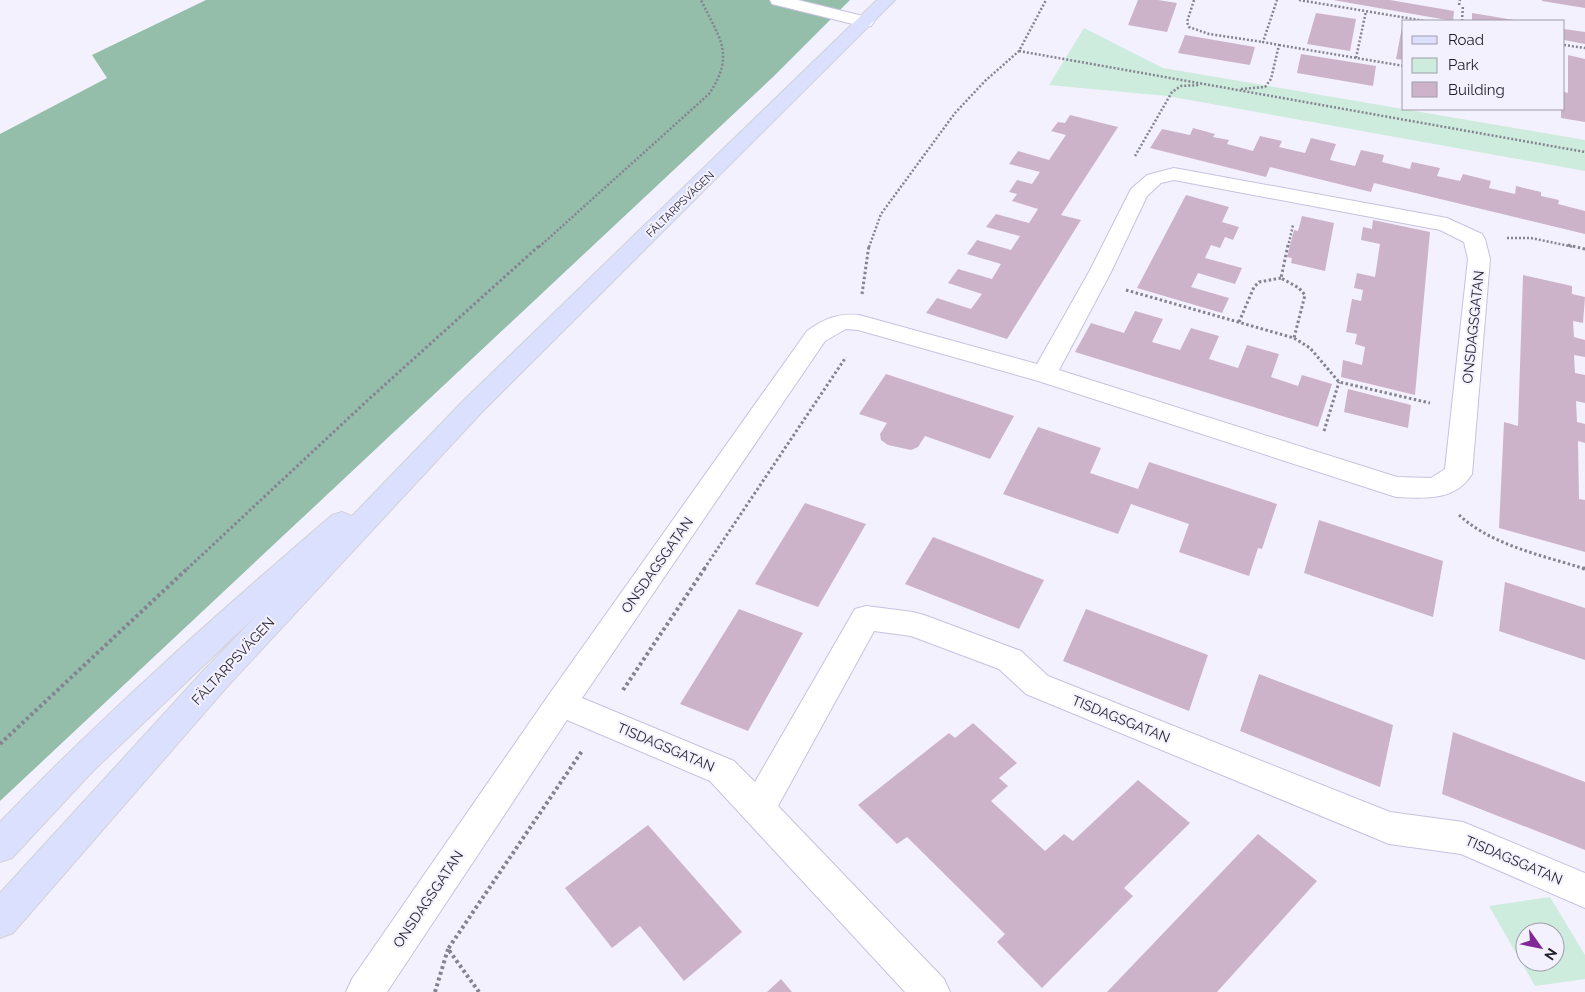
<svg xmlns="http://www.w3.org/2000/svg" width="1585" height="992" font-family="Raleway,sans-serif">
  <rect width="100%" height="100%" fill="#f3f1fe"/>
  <path fill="#cdecdd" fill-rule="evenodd" d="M1084 28 1163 68 1585 140V171L1167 96 1049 85Z
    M1550 897 1585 955V979L1535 986 1489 906ZM1525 932H1555V962H1525Z"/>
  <path fill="#94bdaa" d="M206 0H850L773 77 0 801V134L107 78 92 55Z"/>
  <path fill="#cdb3c9" d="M1138 0H1158L1177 3 1167 32 1128 25Z
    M1333 0H1390L1454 11 1453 21Z
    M1542 0H1585V8L1542 1Z
    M1316 13 1356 19 1350 51 1307 44Z
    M1472 13 1514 20V21H1472Z
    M1402 27 1404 28V60L1396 59Z
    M1564 29 1585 32V44L1564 40Z
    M1185 35 1255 47 1250 65 1178 53Z
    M1301 54 1376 66 1373 86 1297 73Z
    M1568 55 1585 59V122L1561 118V109H1564V92L1568 93Z
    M1070 115 1118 127 1061 215 1081 220 1007 339 926 313 937 298 971 309 982 294 948 283 958 269 992 279 1001 264 967 254 977 240 1011 250 1020 236 986 227 996 214 1029 223 1038 209 1012 201 1017 194 1009 192 1017 180 1032 184 1040 172 1009 164 1018 151 1049 160 1066 135 1051 131 1058 122 1065 123Z
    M1193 128 1215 134 1213 137 1229 140 1227 144 1253 151 1260 136 1282 141 1279 147 1305 153 1311 138 1336 144 1330 160 1355 166 1361 150 1384 155 1382 162 1410 169 1412 162 1440 168 1437 176 1460 181 1463 174 1491 181 1489 188 1515 194 1516 186 1541 192V196L1559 200 1558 204 1585 211V234L1374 183 1371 192 1270 167 1266 177 1150 148 1162 129 1190 135Z
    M1186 195 1229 207 1222 222 1239 227 1233 240 1225 237 1220 248 1211 245 1205 258 1242 268 1235 284 1198 273 1191 287 1229 298 1222 313 1137 288Z
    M1302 216 1334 223 1325 271 1291 263 1292 258 1287 257 1294 230 1298 231Z
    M1373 220 1430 232 1415 395 1341 377 1343 360 1362 365 1365 347 1355 344 1357 334 1346 332 1352 299 1361 301 1363 290 1354 288 1357 273 1375 277 1380 244 1361 240 1363 227 1372 229Z
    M1523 275 1572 286V294L1585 297 1583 323 1573 321 1574 337 1585 340V357L1574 355 1575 373 1585 375V403L1576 401 1577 422 1585 424V443L1578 441 1579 499 1585 500V552L1499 528 1504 422 1518 426Z
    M1135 311 1163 319 1152 342 1180 350 1191 328 1219 336 1209 359 1238 368 1247 345 1279 354 1271 377 1298 386 1302 375 1332 384 1318 427 1075 352 1091 323 1124 333Z
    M886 374 1014 416 990 459 925 436 918 447 911 450 888 445 881 440 880 434 887 423 859 414Z
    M1348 389 1411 405 1408 428 1344 412Z
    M1038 427 1101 448 1090 473 1138 489 1149 462 1277 504 1262 549 1258 548 1249 576 1179 552 1189 524 1131 504 1118 534 1003 494Z
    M805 503 866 524 818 607 755 584Z
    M1319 520 1443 561 1433 617 1304 573Z
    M933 537 1044 580 1019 629 905 584Z
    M1505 582 1585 608V660L1499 631Z
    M739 609 803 633 748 731 680 704Z
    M1086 609 1208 655 1189 711 1063 661Z
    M1259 674 1393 725 1380 787 1240 731Z
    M973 723 1017 763 999 778 1008 786 991 801 1045 851 1064 834 1073 841 1138 780 1190 823 1124 888 1133 896 1042 988 997 942 1005 934 907 837 897 844 858 805 949 733 955 738Z
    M1453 732 1585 782V850L1442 794Z
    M648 825 742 932 684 981 640 926 612 948 565 888Z
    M1258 834 1317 881 1217 992H1107Z
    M781 979 792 992H767Z"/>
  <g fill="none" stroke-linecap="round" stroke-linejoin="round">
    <defs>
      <path id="minor" d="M770 0H798L871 18 874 22 871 26 865 27 772 4Z
        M1174 168 1447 218 1482 234 1485 239 1490 259 1472 474C1455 502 1423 498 1396 497L1035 380 858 330 846 329 825 341 582 698 734 761 755 782 855 609 866 606 913 612 924 615 1021 651 1048 676 1390 812 1463 822 1585 873V908L1461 854 1389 844 1377 839 1026 694 999 669 911 636 874 631 778 806 944 979 950 992H905L710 781 567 720 387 992H346L352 979 550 693 807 331C824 319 838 313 859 315L1037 364 1089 272 1131 189 1147 175ZM1174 180 1440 230 1464 242 1468 259 1445 469 1431 478 1397 477 1059 370 1111 272 1147 196 1161 183Z"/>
      <path id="major" d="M877 0H895L481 413 226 688 13 933 0 938V893L204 670 259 613 93 771 12 858 0 862V822C105 713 218 613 332 515L342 512 352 516 463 401Z"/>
    </defs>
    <use href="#minor" stroke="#c7c1e0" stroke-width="2"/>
    <use href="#major" stroke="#d3d2d4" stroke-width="2"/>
    <path stroke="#85838f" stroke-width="2.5" stroke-dasharray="2 2" stroke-linecap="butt" d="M1194 0 1187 22 1189 27 1209 34 1263 42
      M1299 0 1425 21
      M1459 5 1460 0
      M1462 21 1463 5
      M1279 45 1404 66
      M1564 45 1585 48
      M1019 51 1585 152
      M1356 58 1366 11
      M1241 89 1265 87 1271 79 1279 45 1263 42 1277 0
      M1135 156 1172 92 1181 86 1200 85
      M1507 238H1531L1574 247
      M539 247 709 94C736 54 719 38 701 0
      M869 247 881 214 955 113 985 81 1019 51 1046 0
      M1288 247 1293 225"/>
    <path stroke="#85838f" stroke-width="3" stroke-dasharray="2.5 2.5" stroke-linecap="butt" d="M1288 245 1281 278 1299 288 1305 295 1294 338
      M1568 245 1585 249
      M1126 290 1294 338 1310 348 1339 382 1430 403
      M862 294 869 245
      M1239 322 1254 287 1259 282 1281 278
      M1324 431 1339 382
      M1459 515C1493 546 1542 555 1585 569
      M187 569 369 399 540 245
      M704 569 846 357"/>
    <path stroke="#85838f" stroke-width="4" stroke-dasharray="3 3" stroke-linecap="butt" d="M1583 568 1585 569
      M623 690 705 568
      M0 744 188 568
      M435 992 448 949
      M479 992 448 949 582 751"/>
    <use href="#minor" fill="#fff" fill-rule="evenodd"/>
    <use href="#major" fill="#dbe0fe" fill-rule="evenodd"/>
  </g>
  <g text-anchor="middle" stroke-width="4" stroke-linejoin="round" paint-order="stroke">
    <g font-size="11" fill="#211e29" stroke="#f3f1fe">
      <text transform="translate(680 204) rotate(-44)" y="4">FÄLTARPSVÄGEN</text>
    </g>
    <g font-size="14" fill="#211e29" stroke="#f3f1fe">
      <text transform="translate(1473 327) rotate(-84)" y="5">ONSDAGSGATAN</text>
      <text transform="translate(657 565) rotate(-55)" y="5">ONSDAGSGATAN</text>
      <text transform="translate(233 661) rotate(-47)" y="5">FÄLTARPSVÄGEN</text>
      <text transform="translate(1121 719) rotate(22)" y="5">TISDAGSGATAN</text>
      <text transform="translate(666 747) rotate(23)" y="5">TISDAGSGATAN</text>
      <text transform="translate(1514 860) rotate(23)" y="5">TISDAGSGATAN</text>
      <text transform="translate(428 899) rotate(-56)" y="5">ONSDAGSGATAN</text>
    </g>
  </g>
  <rect x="1402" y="20" width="162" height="90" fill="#f3f1fe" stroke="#9f9da9"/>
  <rect x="1412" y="36" width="25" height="8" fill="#dbe0fe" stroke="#9f9da9"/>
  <text x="1448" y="45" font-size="15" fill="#211e29">Road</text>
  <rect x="1412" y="58" width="25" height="15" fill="#cdecdd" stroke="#9f9da9"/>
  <text x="1448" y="70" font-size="15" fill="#211e29">Park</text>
  <rect x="1412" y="82" width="25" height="15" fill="#cdb3c9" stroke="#9f9da9"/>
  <text x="1448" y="95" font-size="15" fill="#211e29">Building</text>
  <g transform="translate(1540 947) rotate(123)"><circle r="24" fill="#f3f1fe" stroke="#9f9da9"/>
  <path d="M0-4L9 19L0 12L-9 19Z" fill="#802896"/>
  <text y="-8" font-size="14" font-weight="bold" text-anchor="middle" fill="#211e29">N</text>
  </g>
</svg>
